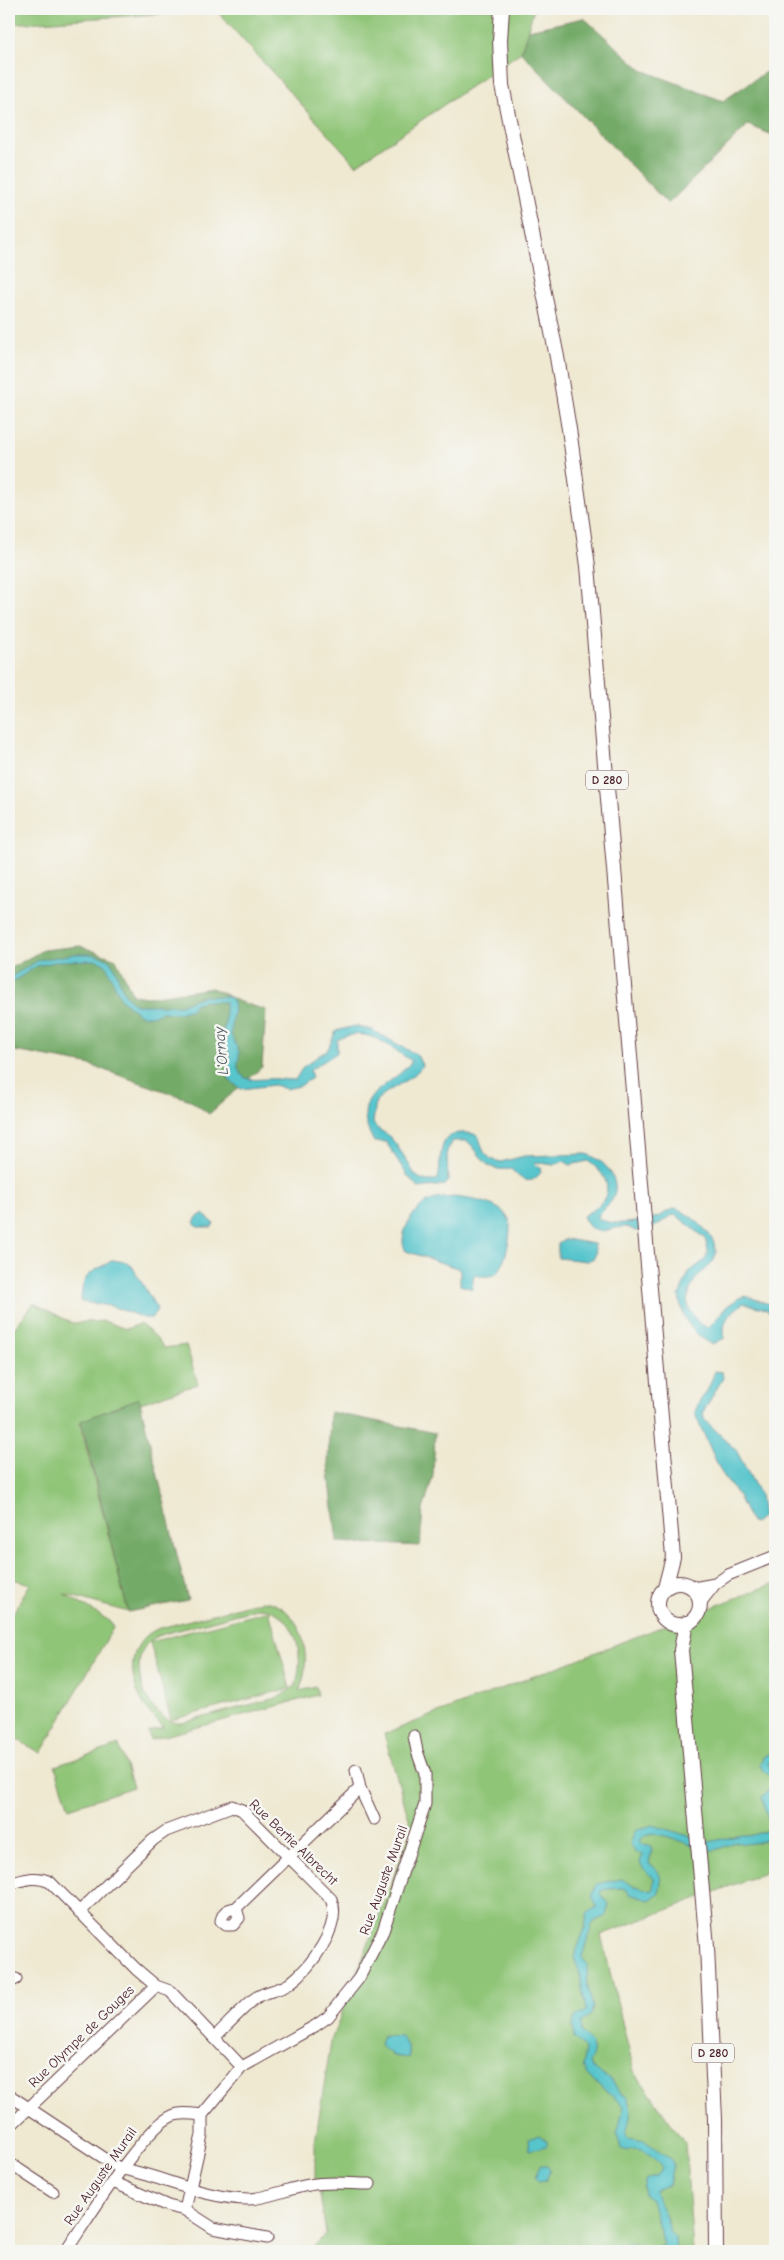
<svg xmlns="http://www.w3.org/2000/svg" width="784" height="2260" font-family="'Comic Neue',sans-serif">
  <rect width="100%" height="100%" fill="#f6f6f2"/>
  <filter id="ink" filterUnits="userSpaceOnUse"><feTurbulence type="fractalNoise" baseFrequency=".02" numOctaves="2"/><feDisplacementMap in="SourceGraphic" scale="10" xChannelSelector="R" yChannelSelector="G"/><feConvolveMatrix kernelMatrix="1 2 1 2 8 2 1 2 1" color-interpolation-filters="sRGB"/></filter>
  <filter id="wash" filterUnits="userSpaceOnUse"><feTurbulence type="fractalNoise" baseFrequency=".0096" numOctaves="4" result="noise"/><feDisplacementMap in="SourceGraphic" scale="20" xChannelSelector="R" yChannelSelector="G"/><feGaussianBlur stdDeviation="1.12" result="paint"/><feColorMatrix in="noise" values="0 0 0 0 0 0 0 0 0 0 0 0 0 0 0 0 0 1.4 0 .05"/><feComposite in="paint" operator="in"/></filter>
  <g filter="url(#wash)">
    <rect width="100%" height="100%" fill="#efe9d2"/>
    <path fill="#8fc577" stroke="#6c7251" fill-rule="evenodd" d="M9 9H534L521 52 356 165 216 10 9 24Z
      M34 1303 72 1323 104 1321 126 1329 140 1324 156 1337 164 1348 186 1345 198 1384 80 1423 128 1612 64 1594 110 1621 113 1628 41 1753 9 1735V1620L30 1584 9 1578V1335Z
      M775 1583V1869L601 1935 634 2071 685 2143 693 2251H309L326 2234 318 2182H315V2142L331 2041 412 1829 384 1734Z
      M261 1601C303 1603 314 1659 299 1691L316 1687 318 1695 150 1740 148 1732 164 1727C134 1705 115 1649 157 1629ZM260 1608C296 1611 306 1656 295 1686L279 1697 182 1723C150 1724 128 1670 145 1646 148 1642 153 1639 157 1636Z
      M269 1611 290 1688 171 1720 150 1642Z
      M119 1745 133 1787 69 1808 55 1766Z"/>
    <path fill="#73aa68" stroke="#5e644a" d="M584 18 642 70 723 101 770 69 775 72V136L748 125 668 204 521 52 528 30Z
      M80 946 116 959 133 995 148 997 212 988 240 1002 266 1010 262 1067 209 1114 190 1100 87 1064 9 1050V969L43 950Z
      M139 1398 188 1600 128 1612 81 1421Z
      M330 1412 435 1433 433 1476 423 1510 420 1546 337 1542 328 1464Z"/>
    <path fill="#57c5cc" stroke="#50727c" d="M74 954C133 951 106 984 136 1005H180L202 996 229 997C238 1004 231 1020 231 1030 230 1038 237 1045 239 1052 240 1058 237 1063 238 1068 243 1083 255 1079 267 1079 276 1078 286 1080 295 1080L303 1067 328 1049 336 1031 355 1026 372 1030 417 1055 422 1065C418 1077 387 1089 376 1101L373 1123C377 1131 385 1131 391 1138 400 1149 408 1162 415 1175 423 1181 429 1183 438 1179 442 1162 436 1133 461 1133 467 1133 472 1133 478 1135L484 1152 491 1159 501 1162 524 1156 586 1154C604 1159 623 1180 612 1200 608 1207 599 1211 598 1218 611 1227 639 1222 654 1218 662 1216 668 1210 676 1208 692 1215 724 1240 714 1260 710 1267 703 1271 698 1276 692 1283 689 1293 687 1301 690 1312 696 1326 709 1327L727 1306 739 1298 746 1296 775 1306V1316L766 1309 743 1303C730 1314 721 1320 725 1338L712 1344C692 1335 682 1318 679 1296L689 1272 705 1260 708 1251 705 1238 676 1215C667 1215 661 1225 652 1228 649 1229 641 1231 637 1231 633 1231 630 1227 626 1227 610 1226 593 1242 583 1216 588 1212 596 1209 600 1204 615 1188 603 1171 588 1161L570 1165 564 1161 553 1165 535 1162V1164L540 1168 541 1172C530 1187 521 1180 511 1169 482 1172 485 1157 467 1141H453L447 1151 448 1182 445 1185 418 1188 407 1175 386 1142H374C347 1093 388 1091 412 1061 387 1046 367 1024 337 1040V1053L310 1070 312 1078 300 1086 286 1089 274 1085 241 1089 229 1080V1052L223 1043 222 1036 225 1024V1002L203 1001 194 1004 192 1009 179 1013 161 1012 152 1016 140 1015 121 999 106 965 97 960 59 961 37 966 9 984V978L39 960Z
      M454 1197C471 1199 497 1202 508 1217 514 1226 505 1267 497 1273 491 1278 481 1276 474 1275L472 1289 460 1285V1269L406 1251C396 1238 413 1209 426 1203 434 1198 444 1198 454 1197Z
      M203 1214 214 1223 212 1227H197L194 1222 197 1217Z
      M565 1239 594 1244 596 1253 594 1258 587 1261 558 1258V1243Z
      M113 1260 125 1262 132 1266 157 1309 152 1318H144L111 1306 81 1302C82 1272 89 1275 113 1260Z
      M715 1371 722 1372 723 1378 703 1412 704 1419 736 1450 760 1495 763 1516 754 1523 750 1521 738 1496 721 1472 697 1419 695 1412 698 1404 708 1389Z
      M775 1751V1758L768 1763 771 1769 775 1767V1778L763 1771 760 1765 764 1756Z
      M775 1783V1793L772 1802 775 1822 768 1820 762 1797Z
      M652 1825 709 1842 742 1835H753L775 1828V1836C761 1842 750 1846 735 1842 727 1845 718 1851 709 1850 690 1848 657 1825 640 1839V1844L649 1845 652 1850 649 1864C662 1870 663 1882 658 1895L649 1900 629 1894 626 1889 621 1888 602 1890 600 1894 609 1903 606 1916 595 1921 592 1925 582 1957 587 1965 588 1989 593 2007 591 2015 581 2023 582 2033C593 2044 597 2049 589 2063L592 2068 613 2082 621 2094 625 2095C635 2109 629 2119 626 2135L628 2138 645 2141 671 2159 673 2164 669 2185 655 2190C655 2200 669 2214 669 2231L675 2238 676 2251H619L627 2243 649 2249 664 2245 651 2200 644 2195 643 2188 646 2179 658 2175 662 2169C656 2157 639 2144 627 2151L621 2149 617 2135 624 2106 588 2076 582 2067 585 2049 574 2038 573 2026 575 2017 586 2011 579 1971 574 1957 584 1931 588 1912 597 1907 592 1895 597 1884 621 1879 632 1885 652 1891 653 1889 654 1879 643 1868 640 1862 643 1854 635 1852 630 1844 635 1831Z
      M383 2035 401 2036 408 2047 409 2057C397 2059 388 2053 380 2045Z
      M539 2135 547 2141V2146L530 2150 529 2139Z
      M540 2165H546L550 2170 546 2181 538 2182 535 2177Z"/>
  </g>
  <g filter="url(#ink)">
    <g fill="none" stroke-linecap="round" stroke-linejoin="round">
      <defs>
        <path id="minor" d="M693 1588 715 1584
          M700 1603 715 1584 728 1575 775 1556
          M356 1770 360 1788
          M9 1884C24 1880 35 1875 50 1882L136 1969 156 1986 170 1991 242 2067
          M236 1908 239 1918 233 1925H226L221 1921C223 1912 227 1909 236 1908L360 1788 374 1819
          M79 1912 153 1840 166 1831 232 1806 242 1810 331 1899C343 1926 310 1968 289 1984 278 1991 264 1991 254 1999 240 2011 228 2024 215 2037
          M9 1982 16 1979
          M9 2095 119 2168C162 2176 204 2199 249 2199 269 2198 289 2188 309 2185 328 2181 350 2184 370 2184
          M9 2127 156 1986
          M9 2163 53 2192
          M113 2182 168 2206 185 2210 213 2228 267 2238
          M185 2210 202 2135V2115
          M66 2251C85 2223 144 2127 172 2116 181 2112 192 2114 202 2115L242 2067 315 2026 328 2017 359 1978 383 1931 425 1804V1774L417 1751 414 1736"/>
        <path id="major" d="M502 9 500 40 502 85 557 357 569 429 588 566 673 1557 665 1588
          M658 1604a21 21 0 1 1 42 0a21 21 0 1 1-42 0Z
          M686 1623 681 1650 707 1947 715 2119 716 2251"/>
      </defs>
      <use href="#minor" stroke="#633d44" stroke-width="13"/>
      <use href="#major" stroke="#633d44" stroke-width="16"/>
      <use href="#minor" stroke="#fff" stroke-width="11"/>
      <use href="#major" stroke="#fff" stroke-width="14"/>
    </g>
  </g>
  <g text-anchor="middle" stroke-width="5" stroke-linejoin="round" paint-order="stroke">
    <g fill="#f6f6f2" stroke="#7e6067" stroke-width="1">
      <rect x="586" y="770.5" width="42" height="19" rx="4"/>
      <rect x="692" y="2043.5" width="42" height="19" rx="4"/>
    </g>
    <g font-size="12" font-weight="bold" fill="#4a1f2b">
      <text x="607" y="784">D 280</text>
      <text x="713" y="2057">D 280</text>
    </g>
    <g font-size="14" fill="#4a1f2b" stroke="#f6f6f2">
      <text transform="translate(294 1842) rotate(44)" y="5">Rue Bertie Albrecht</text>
      <text transform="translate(383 1880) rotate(-70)" y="5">Rue Auguste Murail</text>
      <text transform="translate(81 2036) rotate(-44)" y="5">Rue Olympe de Gouges</text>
      <text transform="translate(100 2176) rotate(-55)" y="5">Rue Auguste Murail</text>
    </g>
    <g font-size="15" font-style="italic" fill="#4f5963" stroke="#f6f6f2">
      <text transform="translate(221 1051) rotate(-95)" y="5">L'Ornay</text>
    </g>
  </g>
  <rect width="784" height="2260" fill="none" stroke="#f6f6f2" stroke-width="30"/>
</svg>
